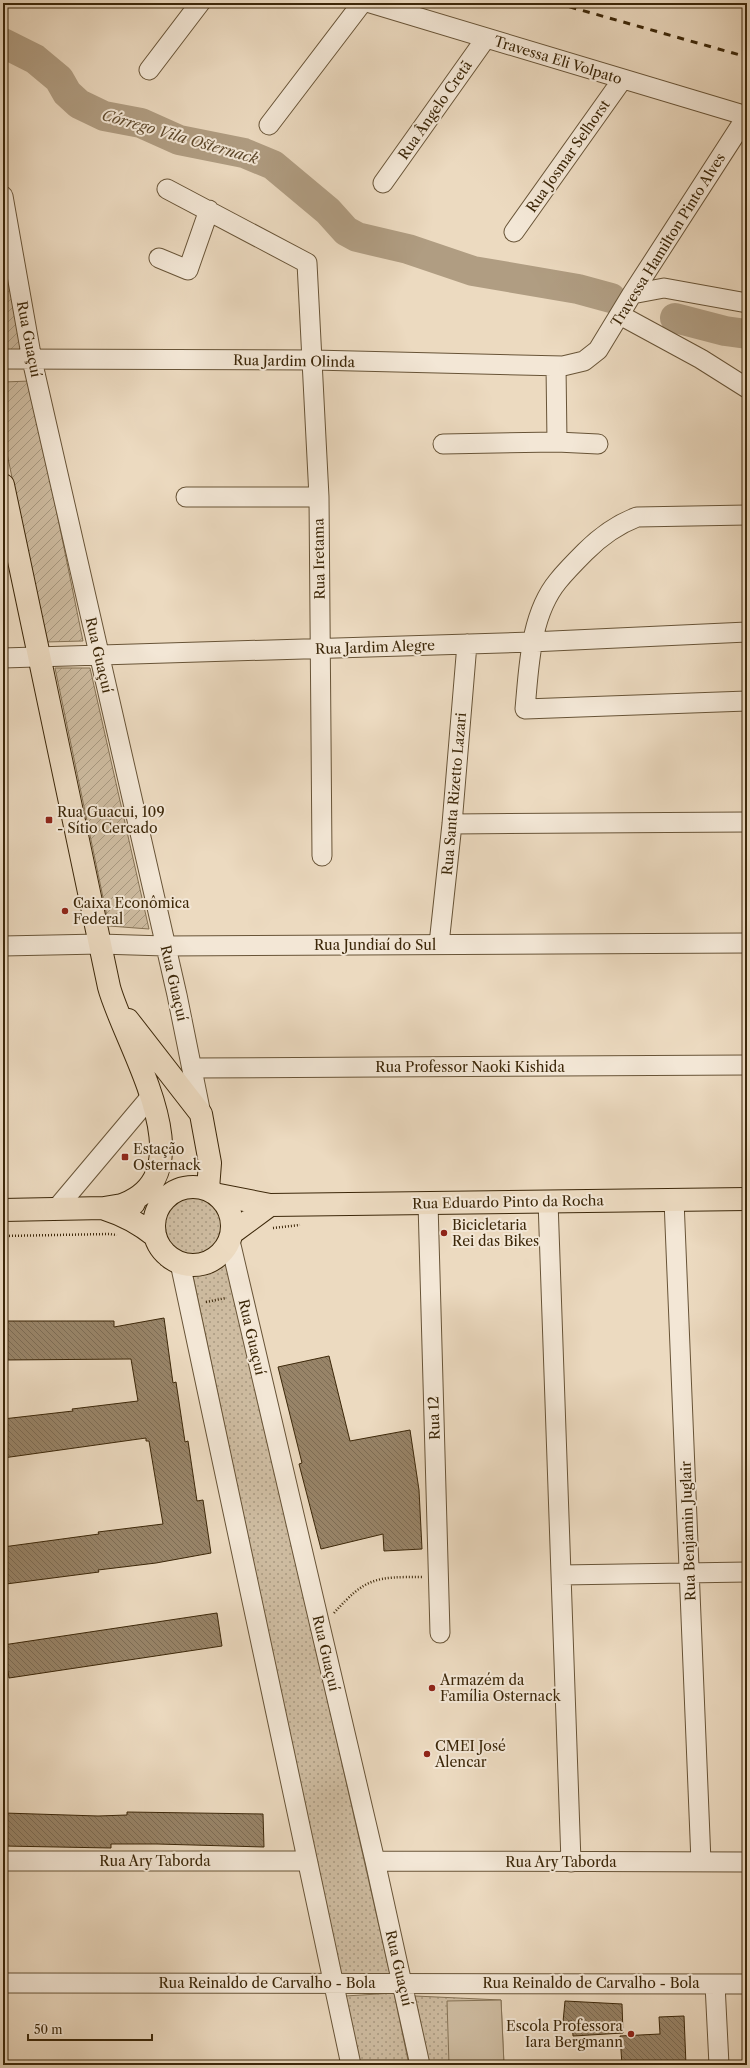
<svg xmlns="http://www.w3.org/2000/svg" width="750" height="2068" font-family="'Libre Caslon Text',serif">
  <defs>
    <pattern id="grass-dots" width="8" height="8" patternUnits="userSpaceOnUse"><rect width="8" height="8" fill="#cebca1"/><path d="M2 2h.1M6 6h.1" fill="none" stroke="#a89981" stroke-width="1.8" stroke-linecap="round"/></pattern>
    <pattern id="garden-furrows" width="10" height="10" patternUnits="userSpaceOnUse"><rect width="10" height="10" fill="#cebca1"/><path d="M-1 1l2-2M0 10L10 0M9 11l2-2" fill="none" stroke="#a89981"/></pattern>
    <pattern id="building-back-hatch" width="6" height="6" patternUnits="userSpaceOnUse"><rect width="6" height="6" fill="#988468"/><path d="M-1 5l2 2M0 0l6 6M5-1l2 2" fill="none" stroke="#7d6c54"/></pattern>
  </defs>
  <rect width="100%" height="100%" fill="#ecdac0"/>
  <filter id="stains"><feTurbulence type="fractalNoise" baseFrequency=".005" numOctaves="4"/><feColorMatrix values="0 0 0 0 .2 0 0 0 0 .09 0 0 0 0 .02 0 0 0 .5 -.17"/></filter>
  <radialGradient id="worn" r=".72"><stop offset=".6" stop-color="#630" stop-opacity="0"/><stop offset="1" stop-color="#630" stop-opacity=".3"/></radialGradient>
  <path fill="url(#grass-dots)" stroke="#857255" d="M161 1226a33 33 0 1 1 66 0a33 33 0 1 1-66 0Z
    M228 1264 390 1974H340L193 1276Z
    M394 1993 409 2065H359L345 1996Z
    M415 1996 501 2000 504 2065H429Z"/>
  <path fill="url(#garden-furrows)" stroke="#857255" d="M3 250 23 351 3 350Z
    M30 381 83 641 46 642 3 434V382Z
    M55 668H90L149 929 109 926Z"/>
  <path fill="#cebca1" stroke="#857255" d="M501 2000 504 2065H449L447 2001Z"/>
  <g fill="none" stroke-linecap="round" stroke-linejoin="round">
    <path stroke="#b09d82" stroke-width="30" d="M3 43 35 59 59 79 67 93 79 104 104 116 141 123 179 140 244 153 273 165 328 211 346 231 357 237 408 249 473 271 578 289 611 298
      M675 318 725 331 747 334"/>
  </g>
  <path fill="url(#building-back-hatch)" stroke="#3c2709" d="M164 1318 173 1383 176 1382 185 1442 188 1441 197 1501 203 1500 211 1553 156 1563 98 1570 99 1572 6 1584 5 1578H3V1547L99 1534 98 1532 163 1524 149 1441H146V1438L3 1458V1419L73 1411 72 1409 138 1401 131 1359 3 1360V1321H114V1327Z
    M329 1356 350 1441 410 1430 419 1490 422 1549 384 1551 383 1534 321 1549 299 1464 302 1463 278 1367Z
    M217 1613 222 1646 9 1678 8 1671 3 1672V1645Z
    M127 1812 263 1814 264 1847 157 1844H111V1848L4 1846V1813L98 1816 127 1815Z
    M565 2001 622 2004 623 2033 573 2036 572 2021 563 2022Z
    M684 2016 686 2065H622L620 2036 660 2034 659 2017Z"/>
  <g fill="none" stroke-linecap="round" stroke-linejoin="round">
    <defs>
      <path id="minor" d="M370 3 747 116
        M149 70 200 3
        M269 125 362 3
        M383 183 486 38
        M167 189 307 263 319 497 322 856
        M3 196 32 360 177 995 201 1114
        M514 232 622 80
        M159 258 188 270 209 210
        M632 294 664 288 747 303
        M620 315 701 359 747 388
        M3 359 313 360 563 366 584 361 598 350 632 294 747 116
        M556 366 557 442
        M443 444 557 442 598 444
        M186 497H319
        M747 515 637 517C616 525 601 536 585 552 576 561 566 571 558 581 530 615 529 667 525 709L747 701
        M3 658 531 642 747 632
        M452 824 747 822
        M439 944 452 824 467 644
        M3 946 100 944 165 946 747 943
        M192 1068 747 1065
        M674 1200 701 1862
        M548 1201 571 1862
        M428 1203 440 1633
        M56 1209 152 1095
        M230 1241 375 1861 420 2065
        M180 1263 351 2065
        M561 1575 747 1572
        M3 1861H307
        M375 1861 747 1862
        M3 1983 747 1984
        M715 1984 719 2065"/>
      <path id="major" d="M3 485 109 987C124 1044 212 1176 119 1206
        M128 1020 201 1114 210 1163 208 1189
        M154 1226a39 39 0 1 1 78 0a39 39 0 1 1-78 0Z
        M219 1195 270 1205 747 1199
        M105 1209C124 1215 139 1223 155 1236
        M3 1210 104 1208 134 1203
        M232 1233 270 1205"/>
    </defs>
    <use href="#minor" stroke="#685437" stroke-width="21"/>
    <use href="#major" stroke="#3c2709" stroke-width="24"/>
    <path stroke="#3c2709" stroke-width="2.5" stroke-dasharray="1 2" stroke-linecap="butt" d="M273 1228 300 1225
      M3 1236 109 1234 117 1235
      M155 1254 162 1265
      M206 1302 226 1298
      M334 1613C366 1577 376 1577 422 1577"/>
    <use href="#minor" stroke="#f3e7d6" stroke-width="19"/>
    <use href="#major" stroke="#ecdac0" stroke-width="22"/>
    <path stroke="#3c2709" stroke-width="3" stroke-dasharray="7 7" stroke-linecap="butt" d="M556 3 747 57"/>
  </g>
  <g fill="#8f2418" stroke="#f3e7d6" stroke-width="1.5">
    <rect x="45" y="816" width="8" height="8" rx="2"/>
    <circle cx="65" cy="911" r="4"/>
    <rect x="121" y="1153" width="8" height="8" rx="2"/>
    <circle cx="444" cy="1233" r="4"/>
    <circle cx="432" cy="1688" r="4"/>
    <circle cx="427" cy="1754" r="4"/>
    <circle cx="631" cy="2034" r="4"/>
  </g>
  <g text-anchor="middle" stroke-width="4" stroke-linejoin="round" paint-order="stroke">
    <g font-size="14" fill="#3c2709" stroke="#f3e7d6">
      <text transform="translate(558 60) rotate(17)" y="5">Travessa Eli Volpato</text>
      <text transform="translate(435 110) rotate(-55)" y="5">Rua Ângelo Cretã</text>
      <text transform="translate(568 156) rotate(-55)" y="5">Rua Josmar Selhorst</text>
      <text transform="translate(668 240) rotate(-58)" y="5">Travessa Hamilton Pinto Alves</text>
      <text transform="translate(29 339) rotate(79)" y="5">Rua Guaçuí</text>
      <text transform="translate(294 361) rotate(1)" y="5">Rua Jardim Olinda</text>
      <text transform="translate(319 559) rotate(-91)" y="5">Rua Iretama</text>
      <text transform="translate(375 647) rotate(-2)" y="5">Rua Jardim Alegre</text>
      <text transform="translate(99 655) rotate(77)" y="5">Rua Guaçuí</text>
      <text transform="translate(454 794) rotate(-85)" y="5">Rua Santa Rizetto Lazari</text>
      <text x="375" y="950">Rua Jundiaí do Sul</text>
      <text transform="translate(174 983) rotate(77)" y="5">Rua Guaçuí</text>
      <text x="470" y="1072">Rua Professor Naoki Kishida</text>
      <text transform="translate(508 1202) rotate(-1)" y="5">Rua Eduardo Pinto da Rocha</text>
      <text transform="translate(252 1337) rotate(77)" y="5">Rua Guaçuí</text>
      <text transform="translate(434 1418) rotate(-92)" y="5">Rua 12</text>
      <text transform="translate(688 1531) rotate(-92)" y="5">Rua Benjamin Juglair</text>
      <text transform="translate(326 1653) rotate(77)" y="5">Rua Guaçuí</text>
      <text x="155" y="1866">Rua Ary Taborda</text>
      <text x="561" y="1867">Rua Ary Taborda</text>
      <text transform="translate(399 1968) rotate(77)" y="5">Rua Guaçuí</text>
      <text x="267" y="1988">Rua Reinaldo de Carvalho - Bola</text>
      <text x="591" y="1988">Rua Reinaldo de Carvalho - Bola</text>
    </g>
    <g font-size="14" fill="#3c2709" stroke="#f3e7d6" text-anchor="start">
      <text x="57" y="817">Rua Guacui, 109<tspan x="57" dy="16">- Sítio Cercado</tspan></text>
      <text x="73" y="908">Caixa Econômica<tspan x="73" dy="16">Federal</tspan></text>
      <text x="133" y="1154">Estação<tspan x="133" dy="16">Osternack</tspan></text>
      <text x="452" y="1230">Bicicletaria<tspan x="452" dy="16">Rei das Bikes</tspan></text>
      <text x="440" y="1685">Armazém da<tspan x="440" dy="16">Família Osternack</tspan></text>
      <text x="435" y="1751">CMEI José<tspan x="435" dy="16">Alencar</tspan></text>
      <text x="623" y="2031" text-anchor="end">Escola Professora<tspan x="623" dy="16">Iara Bergmann</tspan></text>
    </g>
    <g font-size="15" font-style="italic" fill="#5f4a2d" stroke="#f3e7d6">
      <text transform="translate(180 137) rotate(16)" y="5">Córrego Vila Osternack</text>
    </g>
  </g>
  <rect width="750" height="2068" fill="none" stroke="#ecdac0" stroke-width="16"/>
  <rect x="4" y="4" width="742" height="2060" fill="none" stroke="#3c2709" stroke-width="2"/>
  <rect x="8" y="8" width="734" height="2052" fill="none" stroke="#3c2709"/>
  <path d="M28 2034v6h124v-6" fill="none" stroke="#3c2709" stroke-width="2"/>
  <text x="34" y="2034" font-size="12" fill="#3c2709" stroke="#f3e7d6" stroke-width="3" paint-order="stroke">50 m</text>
  <rect width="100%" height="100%" filter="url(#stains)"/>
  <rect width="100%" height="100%" fill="url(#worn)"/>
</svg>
